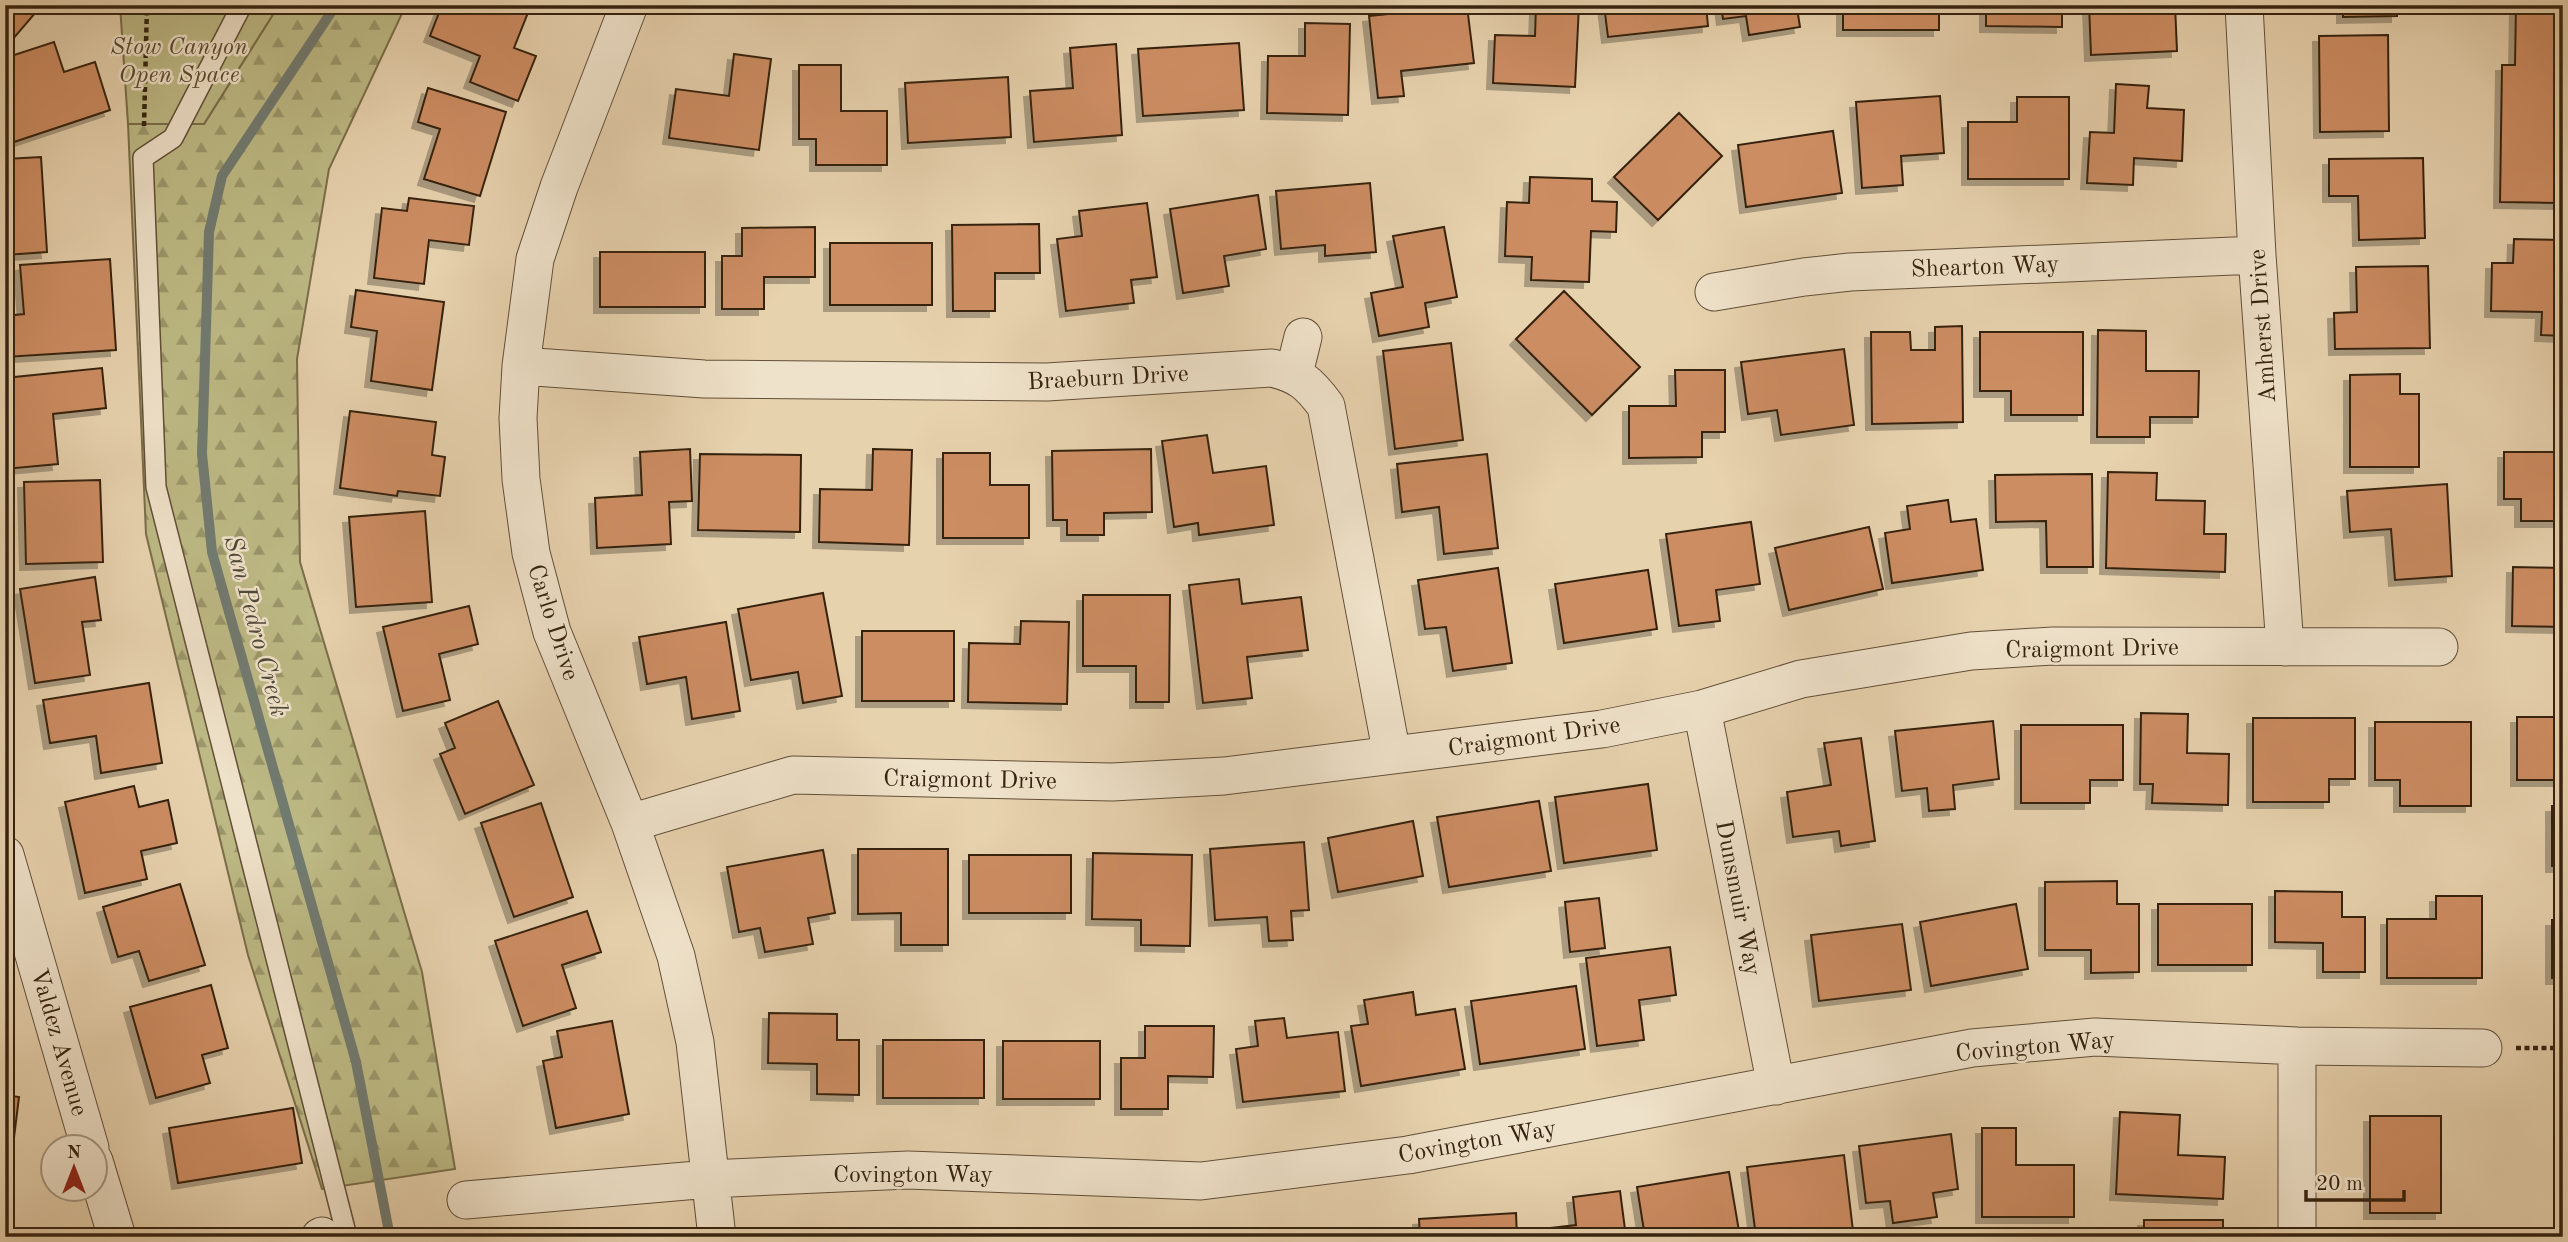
<svg xmlns="http://www.w3.org/2000/svg" width="2568" height="1242" font-family="'Old Standard TT',serif">
  <defs>
    <pattern id="forest-firs" width="22" height="20" patternUnits="userSpaceOnUse" patternTransform="scale(1.75)"><rect width="22" height="20" fill="#bdba85"/><path d="M5 1l3.5 6h-7zM16 11l3.5 6h-7z" fill="#9a976b"/></pattern>
    <filter id="shadow"><feDropShadow dx="-6" dy="6" stdDeviation="0" flood-color="#0004"/></filter>
  </defs>
  <rect width="100%" height="100%" fill="#e7d2ae"/>
  <filter id="stains"><feTurbulence type="fractalNoise" baseFrequency=".00286" numOctaves="4"/><feColorMatrix values="0 0 0 0 .2 0 0 0 0 .09 0 0 0 0 .02 0 0 0 .5 -.17"/></filter>
  <radialGradient id="worn" r=".72"><stop offset=".6" stop-color="#630" stop-opacity="0"/><stop offset="1" stop-color="#630" stop-opacity=".3"/></radialGradient>
  <path fill="url(#forest-firs)" stroke="#7a6e4a" stroke-width="2" d="M279 5H406L329 169 297 359 300 562 422 972 455 1169 322 1189 248 955 146 534 128 124H204Z"/>
  <path fill="#bdba85" stroke="#7a6e4a" stroke-width="2" d="M120 5H279L204 124H128Z"/>
  <g fill="none" stroke-linecap="round" stroke-linejoin="round">
    <path stroke="#717b71" stroke-width="10" d="M336 5 222 176 209 232 202 454 212 552 356 1062 390 1237"/>
  </g>
  <path fill="#cd8d64" stroke="#362310" stroke-width="2" filter="url(#shadow)" d="M5 5H42L13 39 5 33Z
    M442 5H452L470 13 473 5H531L514 48 536 56 518 101 470 82 480 56 430 36Z
    M1536 5H1579L1575 87 1493 83 1495 35 1535 36Z
    M1604 5H1706L1708 26 1608 37Z
    M1721 5H1818L1797 8 1800 27 1749 35 1746 16 1723 19Z
    M1843 5H1939V30H1843Z
    M1986 5H2062V27L1986 26Z
    M2089 5H2175L2177 51 2091 55Z
    M2343 5H2397V16L2343 17Z
    M2516 5H2563V203L2500 202 2502 65H2515Z
    M1467 6 1474 63 1401 71 1404 96 1378 98 1369 16Z
    M1305 23 1350 24 1348 115 1267 113 1268 56H1305Z
    M2388 35 2389 131 2320 132 2319 36Z
    M54 42 64 72 95 62 110 110 5 145V58Z
    M1239 43 1244 110 1143 116 1138 49Z
    M1116 44 1122 135 1034 142 1030 91 1073 88 1070 48Z
    M734 54 771 59 759 150 669 138 676 89 729 96Z
    M799 65H841V111H887V165H816V139H799Z
    M1008 77 1011 137 908 143 905 83Z
    M2116 84 2149 86 2147 108 2184 110 2182 161 2134 158 2133 185 2087 183 2090 132 2114 133Z
    M428 88 506 112 480 196 424 179 440 129 418 122Z
    M1940 96 1944 153 1901 156 1903 185 1862 188 1856 102Z
    M2017 97H2069V179H1968V122H2017Z
    M1679 113 1722 156 1658 220 1614 177Z
    M1833 131 1842 193 1746 207 1738 145Z
    M41 157 47 252 5 255V159Z
    M2423 158 2425 238 2359 240 2358 196H2329V159Z
    M1530 177 1592 179V201L1617 202 1616 232 1591 231 1589 282 1531 280 1532 257 1505 256 1507 202 1529 203Z
    M1370 183 1376 252 1325 256V245L1281 249 1276 191Z
    M1258 195 1266 249 1224 256 1229 286 1183 293 1170 209Z
    M409 198 474 206 469 245 429 240 424 284 374 278 382 208 407 211Z
    M1147 203 1157 277 1131 280 1134 303 1066 311 1057 239 1082 236 1079 211Z
    M1039 224 1040 273H995V311H953L952 225Z
    M815 227V277H764V309H722V256H742V228Z
    M1444 227 1457 297 1425 303 1429 327 1379 336 1371 293 1403 287 1393 236Z
    M2514 239 2560 240 2559 289H2563V336L2541 335 2542 312 2491 311 2492 263H2513Z
    M830 243H932V305H830Z
    M600 252H705V307H600Z
    M110 259 116 350 5 357V316L24 314 20 265Z
    M2428 266 2430 348 2335 349 2334 313 2357 312 2356 267Z
    M356 290 444 302 432 390 371 381 377 331 351 327Z
    M1564 291 1640 367 1592 415 1516 339Z
    M1962 326 1963 422 1872 424 1871 332H1910L1911 350H1935V327Z
    M2098 330 2146 331V371H2199L2198 417H2150V437H2097Z
    M1980 332H2083V415H2011V391H1980Z
    M1451 343 1463 440 1395 449 1383 351Z
    M1844 349 1854 425 1781 435 1777 410 1748 414 1741 362Z
    M102 368 106 408 53 414 58 464 5 469V378Z
    M1675 370H1725V432H1702V457L1629 458V406H1676Z
    M2400 374V394H2419V467H2350V375Z
    M350 411 436 422 432 455 445 457 440 496 398 491 397 496 340 488Z
    M1207 435 1213 473 1266 466 1274 525 1199 535 1198 523 1174 527 1162 441Z
    M690 449 692 501 669 502 671 544 597 548 595 498 642 495 640 452Z
    M873 449 912 450 909 545 819 542 820 489 872 490Z
    M1151 449 1152 512 1104 513V535H1067V520H1053L1052 451Z
    M2504 452H2563V521H2521V499H2504Z
    M943 453H990V485H1029V538H943Z
    M700 454 801 455 800 532 698 530Z
    M1487 454 1498 548 1444 554 1439 507 1402 512 1397 464Z
    M2108 472 2157 473 2156 500 2205 501 2204 534H2226L2225 572 2106 568Z
    M2092 474 2093 567H2047L2046 521 1996 522 1995 475Z
    M100 480 103 562 26 564 24 482Z
    M2447 484 2452 576 2395 580 2391 529 2350 532 2347 491Z
    M1948 500 1951 522 1976 519 1983 570 1892 583 1885 533 1910 529 1907 506Z
    M425 511 432 602 356 607 349 517Z
    M1751 522 1760 584 1716 590 1720 621 1679 626 1666 534Z
    M1869 527 1883 589 1789 610 1775 548Z
    M2513 567 2563 568V627L2512 626Z
    M1498 568 1512 663 1453 671 1446 627 1425 629 1418 580Z
    M1648 570 1657 629 1564 643 1555 584Z
    M95 577 101 620 82 622 90 675 35 683 20 589Z
    M1239 579 1242 604 1301 597 1308 650 1247 657 1252 698 1203 703 1189 585Z
    M823 593 842 696 803 703 798 672 751 680 738 609Z
    M1083 595H1170L1169 702H1136V666H1083Z
    M469 606 478 644 439 654 450 700 403 711 383 627Z
    M1021 621 1069 622 1067 704 968 702 969 643 1020 644Z
    M726 622 740 711 692 719 686 677 647 684 639 637Z
    M862 631H954V701H862Z
    M149 683 162 763 101 773 96 736 50 743 43 700Z
    M498 701 534 785 465 814 440 754 455 748 445 723Z
    M2141 713 2188 714 2187 753 2229 754 2228 805 2152 803 2153 784H2140Z
    M2517 717H2563V780H2517Z
    M2253 718H2355V779H2329V802H2253Z
    M1993 721 1999 779 1953 785 1955 809 1929 811 1927 788 1902 791 1895 731Z
    M2375 722H2471V806H2400V780H2375Z
    M2021 725H2123V780H2090V803H2021Z
    M1861 738 1875 841 1841 846 1839 831 1793 837 1787 792 1831 785 1824 743Z
    M1648 784 1657 850 1564 863 1555 797Z
    M134 786 139 807 168 800 177 843 141 851 147 879 85 893 65 802Z
    M1539 801 1551 871 1449 887 1437 817Z
    M541 803 573 897 514 917 481 823Z
    M2552 806H2563V866H2552Z
    M1413 821 1423 876 1338 892 1328 838Z
    M1304 842 1309 910 1291 911 1293 940 1269 941 1267 917 1215 920 1210 849Z
    M858 849H948V945H901V913L858 914Z
    M823 850 835 913 808 918 813 944 765 952 760 928 739 932 727 867Z
    M1093 853 1192 855 1190 946 1141 945V920L1092 919Z
    M969 855H1071V913H969Z
    M2117 881V904H2139V972L2091 973V950H2045V882Z
    M180 884 205 965 149 981 139 951 118 957 103 907Z
    M2275 891 2342 892V917H2365V972H2323V943L2275 942Z
    M2436 896H2482V978H2387V919H2436Z
    M1599 898 1605 948 1570 952 1565 902Z
    M2016 904 2028 969 1931 986 1920 922Z
    M2158 904H2252V965H2158Z
    M587 911 601 952 562 965 576 1008 523 1026 495 941Z
    M2552 920H2563V978H2552Z
    M1902 924 1911 990 1819 1001 1811 935Z
    M1670 947 1676 995 1639 1000 1644 1040 1597 1046 1586 958Z
    M211 985 228 1048 202 1055 210 1083 156 1098 130 1007Z
    M1576 986 1585 1049 1480 1064 1471 1001Z
    M1413 992 1416 1015 1455 1009 1465 1069 1361 1086 1351 1026 1368 1024 1364 1000Z
    M769 1013 837 1014V1040H859V1095L817 1094V1064L768 1063Z
    M1284 1018 1287 1038 1338 1032 1345 1091 1243 1102 1236 1049 1258 1046 1255 1021Z
    M612 1021 629 1114 556 1128 543 1061 562 1057 557 1031Z
    M1145 1026H1214L1213 1077 1168 1076V1109H1121V1058H1145Z
    M883 1040H984V1098H883Z
    M1003 1041H1100V1099H1003Z
    M5 1095 19 1097 10 1170 5 1169Z
    M293 1108 302 1163 178 1183 169 1128Z
    M2120 1112 2180 1115 2178 1155 2225 1157 2223 1199 2116 1194Z
    M2370 1116H2441V1213H2370Z
    M1982 1128H2016V1165H2074V1217H1982Z
    M1951 1134 1958 1189 1933 1193 1937 1217 1893 1223 1890 1201 1866 1203 1859 1146Z
    M1844 1155 1853 1231 1808 1237H1756L1747 1167Z
    M1729 1172 1740 1237H1645L1637 1187Z
    M1620 1191 1626 1237H1534V1230L1576 1225 1573 1197Z
    M1516 1213 1517 1237H1420L1419 1219Z
    M2144 1220H2223V1237H2144Z
    M1401 1229 1402 1237H1357V1235Z
    M2378 1233H2445V1237H2378Z"/>
  <g fill="none" stroke-linecap="round" stroke-linejoin="round">
    <defs>
      <path id="lane" d="M242 5 173 138 143 158 156 487 345 1229 322 1236"/>
      <path id="street" d="M629 5 559 187 535 259 521 366 518 418 521 479 531 553 552 632 630 823 676 956 695 1042 717 1237
        M2244 5 2257 255 2285 647
        M1714 292 1804 277 1850 272 2257 255
        M521 366 704 379 1047 382 1272 368C1300 375 1309 383 1326 406L1392 755
        M1294 373 1303 337
        M1702 709 1776 1086
        M630 823 793 775 1112 782 1224 776 1602 729 1702 709 1801 679 1971 651 2053 646 2439 647
        M5 855 90 1148
        M94 1161 117 1237
        M466 1200 709 1179 908 1170 1201 1181 1408 1155 1972 1048 2095 1037 2297 1046 2483 1048
        M320 1237 322 1236
        M2297 1237V1046"/>
    </defs>
    <use href="#lane" stroke="#624f38" stroke-width="22"/>
    <use href="#street" stroke="#624f38" stroke-width="39"/>
    <path stroke="#362310" stroke-width="4.5" stroke-dasharray="5 3.5" stroke-linecap="butt" d="M144 126 147 5
      M2516 1048H2563"/>
    <use href="#lane" stroke="#efe2ca" stroke-width="19"/>
    <use href="#street" stroke="#efe2ca" stroke-width="37"/>
  </g>
  <g text-anchor="middle" stroke-width="5" stroke-linejoin="round" paint-order="stroke">
    <g font-size="24" font-style="italic" fill="#58492d" stroke="#efe2ca">
      <text x="179" y="54">Stow Canyon<tspan x="179" dy="28">Open Space</tspan></text>
    </g>
    <g font-size="24" fill="#362310" stroke="#efe2ca">
      <text transform="translate(1985 266) rotate(-2)" y="8">Shearton Way</text>
      <text transform="translate(2262 326) rotate(-94)" y="8">Amherst Drive</text>
      <text transform="translate(1108 377) rotate(-3)" y="8">Braeburn Drive</text>
      <text transform="translate(554 622) rotate(72)" y="8">Carlo Drive</text>
      <text transform="translate(2092 648) rotate(-1)" y="8">Craigmont Drive</text>
      <text transform="translate(1534 736) rotate(-8)" y="8">Craigmont Drive</text>
      <text transform="translate(970 779) rotate(1)" y="8">Craigmont Drive</text>
      <text transform="translate(1739 898) rotate(79)" y="8">Dunsmuir Way</text>
      <text transform="translate(60 1042) rotate(74)" y="8">Valdez Avenue</text>
      <text transform="translate(2035 1046) rotate(-5)" y="8">Covington Way</text>
      <text transform="translate(1477 1141) rotate(-10)" y="8">Covington Way</text>
      <text x="913" y="1182">Covington Way</text>
    </g>
    <g font-size="26" font-style="italic" fill="#4e4838" stroke="#efe2ca">
      <text transform="translate(257 626) rotate(75)" y="9">San Pedro Creek</text>
    </g>
  </g>
  <rect width="2568" height="1242" fill="none" stroke="#e7d2ae" stroke-width="28"/>
  <rect x="7" y="7" width="2554" height="1228" fill="none" stroke="#362310" stroke-width="3.5"/>
  <rect x="14" y="14" width="2540" height="1214" fill="none" stroke="#362310" stroke-width="2"/>
  <g transform="translate(74 1168)"><circle r="33" fill="#efe2ca" stroke="#a59680" stroke-width="2"/>
  <path d="M0-5L12 26L0 18L-12 26Z" fill="#8f2418"/>
  <text y="-10" font-size="19" font-weight="bold" text-anchor="middle" fill="#362310">N</text>
  </g>
  <path d="M2306 1190v10h98v-10" fill="none" stroke="#362310" stroke-width="3.5"/>
  <text x="2316" y="1190" font-size="21" fill="#362310" stroke="#efe2ca" stroke-width="5" paint-order="stroke">20 m</text>
  <rect width="100%" height="100%" filter="url(#stains)"/>
  <rect width="100%" height="100%" fill="url(#worn)"/>
</svg>
